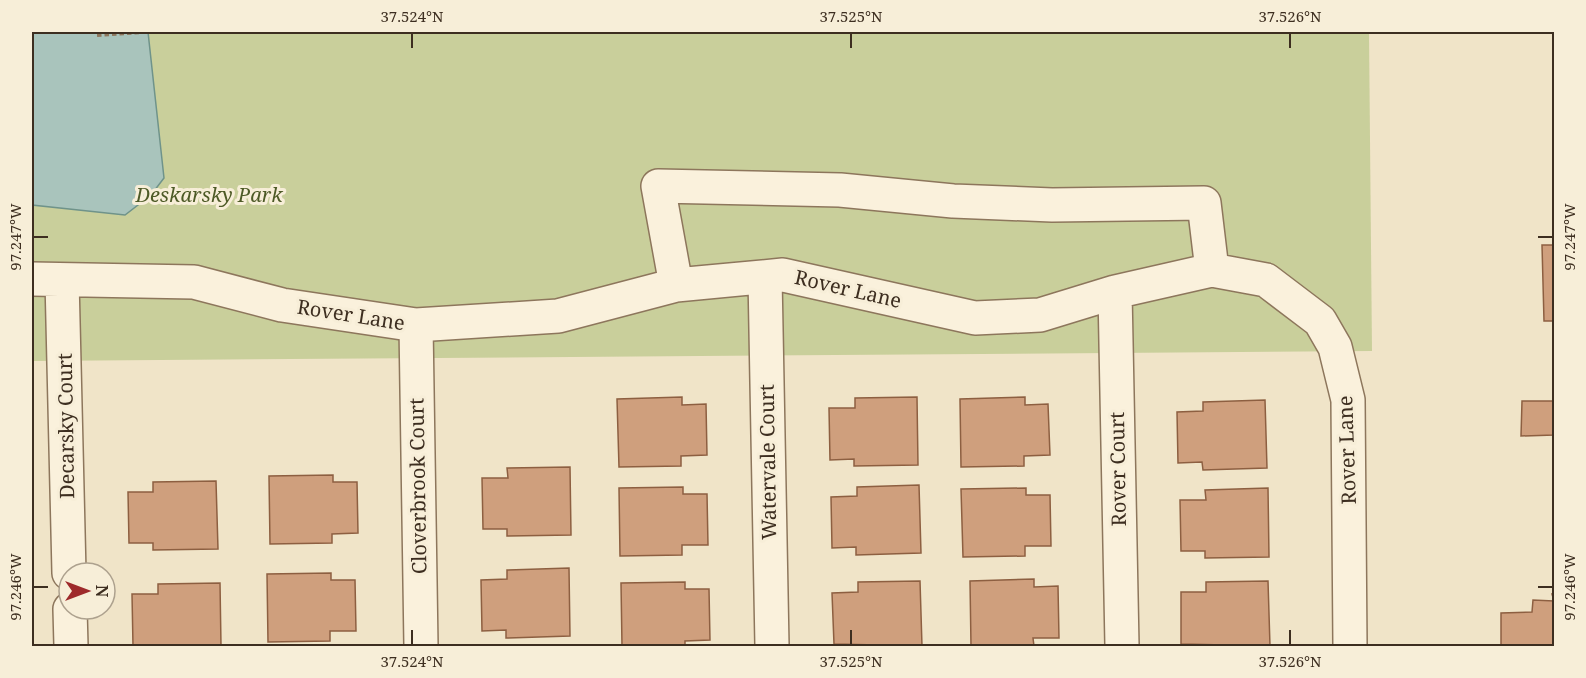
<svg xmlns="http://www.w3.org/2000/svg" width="1586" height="678" font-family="'Noto Serif',serif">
  <rect width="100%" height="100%" fill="#f0e4c8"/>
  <path fill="#c9cf9b" d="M32 32H1369L1372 351 32 361Z"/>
  <path fill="#a9c4bc" stroke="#6f938a" stroke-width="1.5" d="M32 32H148L164 178 151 195 125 215 32 205Z"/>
  <path fill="#cf9f7d" stroke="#8d5f41" stroke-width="1.5" d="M1542 245H1554V321H1544Z
    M682 397V405L706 404 707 455 681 456V466L619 467 617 399Z
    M917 397 918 465 854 466V459L830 460 829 408H855V398Z
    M1025 397V405L1048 404 1050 455 1024 456V466L961 467 960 399Z
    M1265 400 1267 468 1203 470 1202 462 1178 463 1177 412 1203 411V402Z
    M1522 401H1554V435L1521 436Z
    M570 467 571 535 507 536V529H483L482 478H508L507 468Z
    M333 475V482H357L358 533 332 534V543L270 544 269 476Z
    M216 481 218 549 153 550V543H129L128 492H153V482Z
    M919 485 921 553 856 555V547L832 548 831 497 857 496V487Z
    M683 487V494H707L708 545H682V555L620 556 619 488Z
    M1026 488V495H1050L1051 546H1025V556L963 557 961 489Z
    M1268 488 1269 557 1205 558V551H1181L1180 500H1206L1205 490Z
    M569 568 570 636 506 638V630L482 631 481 580 507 579V570Z
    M331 573V580H355L356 631H330V641L268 642 267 574Z
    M1034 579V587L1058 586 1059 638H1033L1034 646H971L970 581Z
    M920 581 922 646 834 644 832 593 858 592V582Z
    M1268 581 1270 646 1181 644V592H1206V582Z
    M685 582V589H709L710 640 685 641V646H622L621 583Z
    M220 583 221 646H133L132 594H158V584Z
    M1552 594H1554V646H1501V613L1532 612 1533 600 1554 601Z"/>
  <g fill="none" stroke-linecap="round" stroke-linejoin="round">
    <defs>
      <path id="minor" d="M765 277 772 646
        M32 279 194 282 282 305 416 325 558 316 676 285 783 275 975 318 1040 315 1115 292 1212 270 1266 280 1320 321 1335 347 1348 400 1350 646
        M62 280 69 573
        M676 285 658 186 840 190 953 201 1052 205 1204 203 1212 270
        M1115 292 1122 646
        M416 325 421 646
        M70 609 71 646"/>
    </defs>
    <use href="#minor" stroke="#8d765c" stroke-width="36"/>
    <path stroke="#8d765c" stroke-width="4" stroke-dasharray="4.5 3" stroke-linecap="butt" d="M97 35 141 32"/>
    <use href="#minor" stroke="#faf1dc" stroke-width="33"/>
  </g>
  <path fill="none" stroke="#3d2e20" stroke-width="2" d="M412 33V48M851 33V48M1290 33V48M33 237H48M1538 237H1553M33 587H48M1538 587H1553M412 630V645M851 630V645M1290 630V645"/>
  <g text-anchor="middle" stroke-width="6" stroke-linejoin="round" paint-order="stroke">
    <g font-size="20" font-style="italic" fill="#4d5a26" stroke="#f7eed8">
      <text x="209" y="202">Deskarsky Park</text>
    </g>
    <g font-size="20" fill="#3d2e20" stroke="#f7eed8">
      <text transform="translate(848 289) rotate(13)" y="7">Rover Lane</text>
      <text transform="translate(351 315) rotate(9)" y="7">Rover Lane</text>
      <text transform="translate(66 426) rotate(-91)" y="7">Decarsky Court</text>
      <text transform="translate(1347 450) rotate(-92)" y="7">Rover Lane</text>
      <text transform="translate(768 462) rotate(-91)" y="7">Watervale Court</text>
      <text transform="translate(1118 469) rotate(-91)" y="7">Rover Court</text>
      <text transform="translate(418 486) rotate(-91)" y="7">Cloverbrook Court</text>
    </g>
  </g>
  <rect width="1586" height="678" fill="none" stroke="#f7eed8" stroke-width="66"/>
  <g transform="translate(87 591) rotate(90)"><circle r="28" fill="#f7eed8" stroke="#ada18e" stroke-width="1.5"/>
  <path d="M0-4.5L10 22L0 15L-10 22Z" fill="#9e2a2b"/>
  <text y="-9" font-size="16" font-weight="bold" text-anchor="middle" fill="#3d2e20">N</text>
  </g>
  <rect x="33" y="33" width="1520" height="612" fill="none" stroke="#3d2e20" stroke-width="2"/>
  <g font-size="15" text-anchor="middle" fill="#3d2e20">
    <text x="412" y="22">37.524°N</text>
    <text x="851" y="22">37.525°N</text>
    <text x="1290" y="22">37.526°N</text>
    <text transform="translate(1570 237) rotate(-90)" y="5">97.247°W</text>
    <text transform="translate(16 237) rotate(-90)" y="5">97.247°W</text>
    <text transform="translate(1570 587) rotate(-90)" y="5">97.246°W</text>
    <text transform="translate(16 587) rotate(-90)" y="5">97.246°W</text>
    <text x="412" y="667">37.524°N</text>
    <text x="851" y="667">37.525°N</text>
    <text x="1290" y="667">37.526°N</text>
  </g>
</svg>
